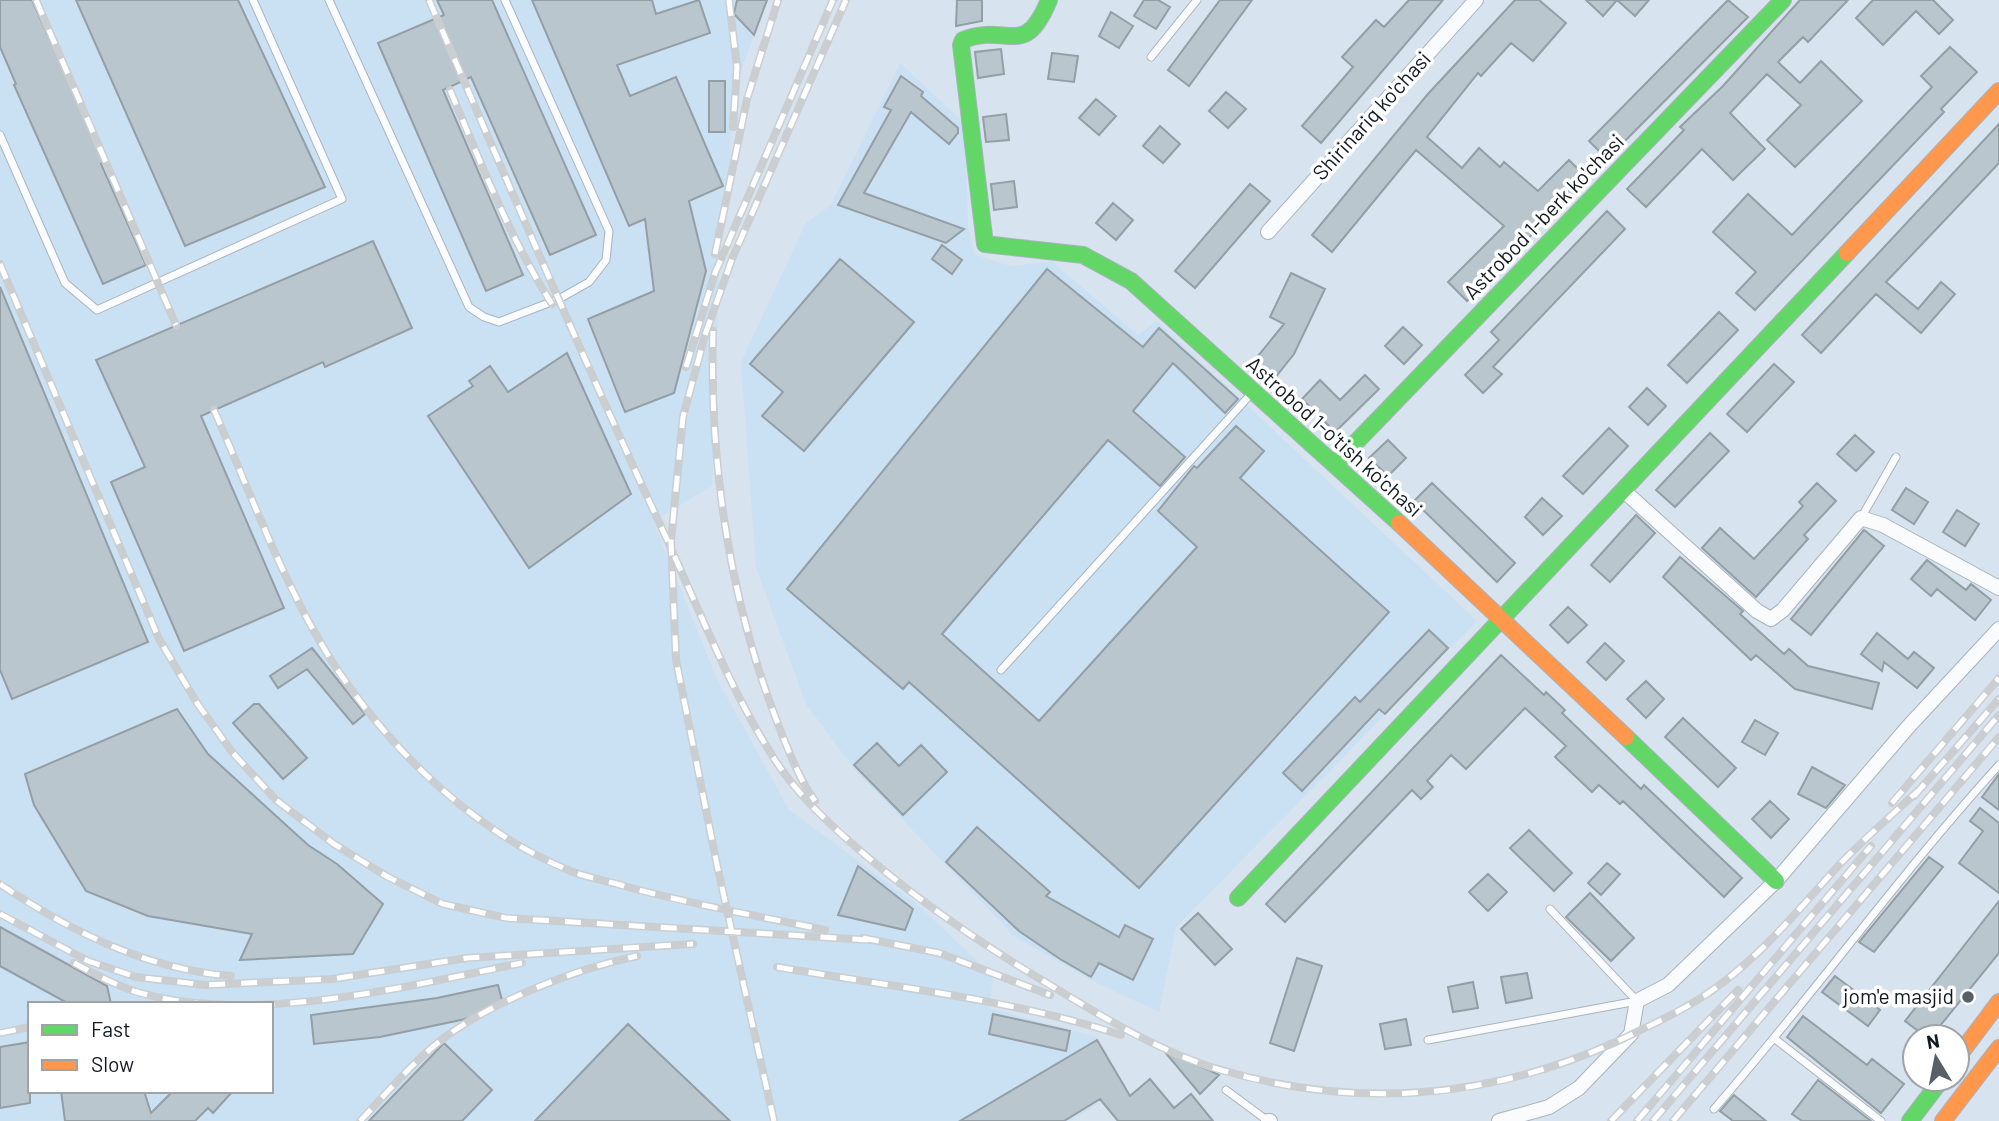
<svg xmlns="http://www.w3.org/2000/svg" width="1999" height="1121" font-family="Barlow,sans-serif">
  <rect width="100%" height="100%" fill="#d7e3ef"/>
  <path fill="#cae0f3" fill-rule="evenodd" d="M0 0H767L742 68 731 83 730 168 720 245 712 486 653 521 716 677 789 810 918 905 993 976 989 1008 1097 1037 1126 1086 1070 1121H0ZM30 1004H271V1091H30Z
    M900 63 965 124 968 228 974 254 1010 266 1052 262 1138 335 1157 321 1477 621 1176 927 1159 1012 1093 981 1014 936 856 771 806 704 756 567 741 362 806 223 831 205Z"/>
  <path fill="#bac6cd" stroke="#939ea5" stroke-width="2" d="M0 0H32L105 162 101 164 146 265 103 284 14 85 16 84 0 47Z
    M76 0H238L325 187 185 246Z
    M437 0H492L596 235 550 255 471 77 443 90 523 275 486 291 378 43 444 15Z
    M532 0H652L656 14 699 0 710 33 617 65 630 96 676 77 723 186 689 201 706 271 674 393 625 412 588 319 654 291 645 219 629 226Z
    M737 0H767L754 35 734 14Z
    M957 0H982V21L956 26Z
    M1144 0H1158L1170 7 1156 29 1134 16Z
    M1220 0H1252L1189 86 1168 70Z
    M1409 0H1443L1321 143 1302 126 1353 67 1342 57 1376 20 1384 27Z
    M1515 0H1539L1566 23 1533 61 1511 43 1481 76 1478 73 1427 137 1462 168 1479 148 1500 167 1504 162 1538 191 1569 160 1587 178 1467 301 1448 282 1504 226 1416 150 1332 252 1312 235 1427 95Z
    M1586 0H1649L1635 16 1617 0 1603 16Z
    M1728 0 1748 17 1607 159 1589 141Z
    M1800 0H1848L1808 42 1803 37 1778 62 1800 83 1821 61 1862 101 1795 167 1767 140 1801 105 1767 74 1730 113 1765 149 1733 180 1702 149 1646 207 1627 189 1684 130 1680 127 1723 86Z
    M1873 0H1933L1953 20 1939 34 1916 11 1883 45 1856 18Z
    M1111 12 1133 26 1119 48 1099 36Z
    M1950 47 1977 72 1941 109 1944 112 1755 310 1736 293 1756 272 1713 232 1748 194 1792 235 1932 87 1921 76Z
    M1001 49 1004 74 978 78 975 52Z
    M1052 53 1078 56 1074 82 1048 79Z
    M901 76 923 92 921 96 958 128V133L949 144 911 112 864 193 964 229 946 243 838 205 891 110 884 107Z
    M709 81H725V132H709Z
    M1226 92 1246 109 1228 128 1209 111Z
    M1096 99 1116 116 1099 135 1079 118Z
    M1006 114 1009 140 986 142 983 117Z
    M1999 124V163L1886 282 1918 309 1941 282 1955 294 1921 333 1876 294 1821 353 1802 335Z
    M1160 126 1180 144 1163 163 1143 146Z
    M1014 181 1017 207 994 210 991 184Z
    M1250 184 1270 201 1195 288 1175 271Z
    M1113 203 1133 220 1116 240 1096 223Z
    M1607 211 1625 229 1493 367 1502 374 1483 393 1465 375 1499 340 1491 332Z
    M373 241 412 328 325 367 323 362 201 416 284 608 184 651 111 482 145 467 96 360Z
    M942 245 962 260 952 274 932 259Z
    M840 259 914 322 804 451 762 416 783 392 750 364Z
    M1047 269 1143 347 1159 328 1238 399 1225 413 1173 363 1133 411 1185 457 1160 486 1108 440 942 634 1039 721 1197 547 1158 511 1194 466 1197 468 1236 426 1264 451 1240 478 1389 612 1139 888 909 682 903 689 787 589Z
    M1291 273 1325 289 1294 354 1270 384 1249 367 1284 324 1270 317Z
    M0 287 148 642 12 699 0 670Z
    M1719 312 1738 330 1687 383 1668 365Z
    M1403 327 1422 345 1404 364 1385 346Z
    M567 353 631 494 529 568 428 416 473 386 469 381 490 366 508 392Z
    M1774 364 1794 382 1747 432 1727 414Z
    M1365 375 1379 389 1335 432 1302 399 1320 380 1340 400Z
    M1647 388 1666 406 1648 425 1629 407Z
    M1609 428 1628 446 1583 494 1563 476Z
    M1710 433 1729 451 1675 507 1656 490Z
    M1855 435 1874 452 1856 471 1837 454Z
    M1388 440 1406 458 1388 476 1369 458Z
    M1432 483 1515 563 1497 582 1414 501Z
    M1817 483 1836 501 1804 535 1808 539 1756 597 1702 548 1720 528 1754 559 1803 506 1799 502Z
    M1906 488 1928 502 1914 524 1892 510Z
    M1542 498 1562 516 1543 535 1525 517Z
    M1957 510 1979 524 1965 546 1943 532Z
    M1636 515 1655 533 1610 582 1591 565Z
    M1864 530 1884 546 1811 635 1791 619Z
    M1680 557 1743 611 1740 614 1784 654 1789 649 1808 666 1879 683 1872 709 1795 689 1756 655 1751 660 1663 577Z
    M1927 560 1966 590 1971 584 1991 600 1975 620 1937 589 1931 596 1911 579Z
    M1568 607 1587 625 1568 643 1550 625Z
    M1429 630 1448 648 1385 714 1379 709 1302 791 1283 773 1355 697 1360 702Z
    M1877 633 1908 659 1914 652 1934 668 1917 688 1884 662 1882 671 1861 654Z
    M1605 643 1624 661 1606 680 1587 662Z
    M312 648 365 714 353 724 307 669 278 688 270 676Z
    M1501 655 1544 695 1546 692 1565 710 1562 713 1641 789 1644 785 1742 878 1724 897 1623 801 1620 804 1599 785 1592 792 1555 757 1566 746 1525 708 1466 769 1451 755 1427 781 1433 787 1421 799 1412 790 1285 922 1266 904Z
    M1646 681 1664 699 1646 718 1627 699Z
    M254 704H259L307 758 283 779 233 723Z
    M177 709 208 754 308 845 337 864 383 904 353 954 240 960 252 934 148 916 86 891 34 805 25 774Z
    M1683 718 1736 768 1718 787 1665 737Z
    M1755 720 1778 733 1765 755 1742 742Z
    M877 743 899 766 921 745 947 772 903 815 854 765Z
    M1812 767 1845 785 1826 808 1798 794Z
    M1999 774V810L1982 797Z
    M1770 801 1789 819 1771 838 1752 819Z
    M1980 808 1999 823V893L1959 863 1983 831 1970 821Z
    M977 827 1050 892 1046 896 1119 937 1125 925 1153 939 1133 980 1099 963 1091 977 1060 959 1019 931 946 862Z
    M1529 830 1572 873 1554 891 1510 848Z
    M1929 857 1943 867 1874 952 1859 942Z
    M1607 863 1620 874 1601 895 1588 883Z
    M858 866 913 909 905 930 838 915Z
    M1488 874 1507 892 1488 911 1469 892Z
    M1590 893 1634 938 1611 961 1566 917Z
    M1999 901V953L1931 1037H1926L1905 1021Z
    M1198 913 1232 949 1215 965 1181 929Z
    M0 927 107 986 111 1004H69L0 966Z
    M1297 958 1322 966 1294 1051 1270 1043Z
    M1527 973 1532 998 1506 1003 1501 977Z
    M1835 976 1880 1010 1868 1026 1822 992Z
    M1473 982 1478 1008 1453 1012 1448 987Z
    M498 985 502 1000 475 1017 380 1037 314 1044 311 1015 437 998Z
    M993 1014 1070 1031 1066 1051 989 1034Z
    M1803 1016 1867 1065 1872 1059 1904 1084 1881 1113 1787 1037Z
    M1406 1019 1411 1045 1385 1049 1380 1024Z
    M628 1024 730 1121H535Z
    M1097 1040 1130 1096 1150 1079 1174 1108 1191 1094 1213 1121H1118L1100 1099 1064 1121H960Z
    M30 1042V1103L0 1108V1047Z
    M444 1043 492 1090 462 1121H369Z
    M1165 1052 1209 1070 1219 1075 1200 1094Z
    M1818 1080 1871 1121H1802L1792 1114Z
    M61 1091H144L151 1113 173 1091H233L213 1113 208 1108 195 1121H65Z
    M1734 1095 1766 1121H1733L1720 1111Z"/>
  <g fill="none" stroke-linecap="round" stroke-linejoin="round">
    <defs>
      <path id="lane" d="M329 0 469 307 484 317 499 322 559 299 589 282 606 260 609 231 505 0
        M1151 57 1197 0
        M0 135 65 283 97 310 342 199 253 0
        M1861 518 1896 457
        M1001 670 1251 394
        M1775 1039 1881 1121
        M1428 1040 1637 1001 1550 909
        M1226 1090 1268 1121
        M1714 1109C1812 997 1899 875 1999 765"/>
      <path id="street" d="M1268 232 1476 0
        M1623 490 1757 611 1771 619 1783 610 1861 518 1883 525 1999 588
        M1268 1121H1270
        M1499 1121 1549 1107 1579 1088 1631 1034 1637 1001 1668 985 1776 881 1908 727 1999 629"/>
      <path id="fast" d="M1049 0C1024 61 1008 22 963 40L961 45 985 244 1083 255 1131 281 1399 523
        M1335 464 1783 0
        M1626 737 1776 881
        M1238 898 1847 253
        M1910 1121 1942 1079"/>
      <path id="slow" d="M1847 253 1999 91
        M1399 523 1626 737
        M1957 1058 1999 1002
        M1943 1121 1999 1048"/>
    </defs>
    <use href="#lane" stroke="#a9b3bc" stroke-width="9"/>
    <use href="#street" stroke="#a9b3bc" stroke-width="16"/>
    <use href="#fast" stroke="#a9b3bc" stroke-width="18"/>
    <use href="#slow" stroke="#a9b3bc" stroke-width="18"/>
    <use href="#lane" stroke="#f9fbfd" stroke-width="7"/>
    <use href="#street" stroke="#f9fbfd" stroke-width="14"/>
    <use href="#fast" stroke="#63d668" stroke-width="16"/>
    <use href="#slow" stroke="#ff974d" stroke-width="16"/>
    <defs>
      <path id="rail" d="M36 0 176 325
        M429 0C506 178 582 357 664 533 699 609 730 690 775 760 796 792 821 816 849 841 910 895 975 940 1045 982 1098 1014 1152 1048 1211 1067 1351 1110 1485 1101 1618 1041 1651 1025 1685 1010 1714 989 1763 954 1799 909 1839 865 1864 839 1892 815 1919 790
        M729 0 737 67 733 127
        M450 90C481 163 509 237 552 304
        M715 254 747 99 778 0
        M0 264 159 639 197 703 232 752 276 800 334 844 388 877 443 904 506 918 870 940
        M713 331C709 463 730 602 778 724 788 750 799 779 815 801
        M686 367 715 273 833 0
        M214 410C252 496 287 595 339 672 396 756 478 834 573 872 589 878 608 881 624 886 690 904 758 916 825 930
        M1914 796 1999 699
        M1892 803 1999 678
        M0 884C70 931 145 969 231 976
        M0 914 88 961 136 977 205 985 332 979 467 958 693 944
        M863 938 939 953 1050 995
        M74 963C94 974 115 985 137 992 253 1026 407 986 522 963
        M777 967C892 987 1011 999 1121 1035
        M0 1033 30 1027
        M360 1121C386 1094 411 1064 440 1041 490 1002 575 969 637 956
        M774 1121 717 865 676 660 671 541 683 417 705 335 732 259 846 0
        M1611 1121 1738 990
        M1637 1121 1871 846
        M1653 1121 1999 715
        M1673 1121 1999 737"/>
    </defs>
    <use href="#rail" stroke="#caced1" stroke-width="8"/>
    <use href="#rail" stroke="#fff" stroke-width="5" stroke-dasharray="16" stroke-linecap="butt"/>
  </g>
  <circle fill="#576069" stroke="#fff" stroke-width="2.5" cx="1968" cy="997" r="7"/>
  <g text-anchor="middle" stroke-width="7" stroke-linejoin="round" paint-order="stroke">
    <g font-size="21" fill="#121a21" stroke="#fff">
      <text transform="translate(1372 116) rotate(-48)" y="7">Shirinariq ko'chasi</text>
      <text transform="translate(1544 217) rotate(-46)" y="7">Astrobod 1-berk ko'chasi</text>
      <text transform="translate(1334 437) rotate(42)" y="7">Astrobod 1-o'tish ko'chasi</text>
    </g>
    <g font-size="21" fill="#121a21" stroke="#fff" text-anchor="end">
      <text x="1954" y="1004">jom'e masjid</text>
    </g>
  </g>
  <rect x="28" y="1002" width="245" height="91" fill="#ffffff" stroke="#a0a3a6" stroke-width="2"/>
  <rect x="42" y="1025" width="35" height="10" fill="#63d668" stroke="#a0a3a6" stroke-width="2"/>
  <text x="91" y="1037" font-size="21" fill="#121a21">Fast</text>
  <rect x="42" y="1060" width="35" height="10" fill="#ff974d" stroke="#a0a3a6" stroke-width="2"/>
  <text x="91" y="1072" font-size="21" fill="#121a21">Slow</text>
  <g transform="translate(1936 1058) rotate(350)"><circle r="33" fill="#ffffff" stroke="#a0a3a6" stroke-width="2"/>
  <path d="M0-5L12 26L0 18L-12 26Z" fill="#576069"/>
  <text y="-10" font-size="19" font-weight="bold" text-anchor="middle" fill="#121a21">N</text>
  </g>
</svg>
